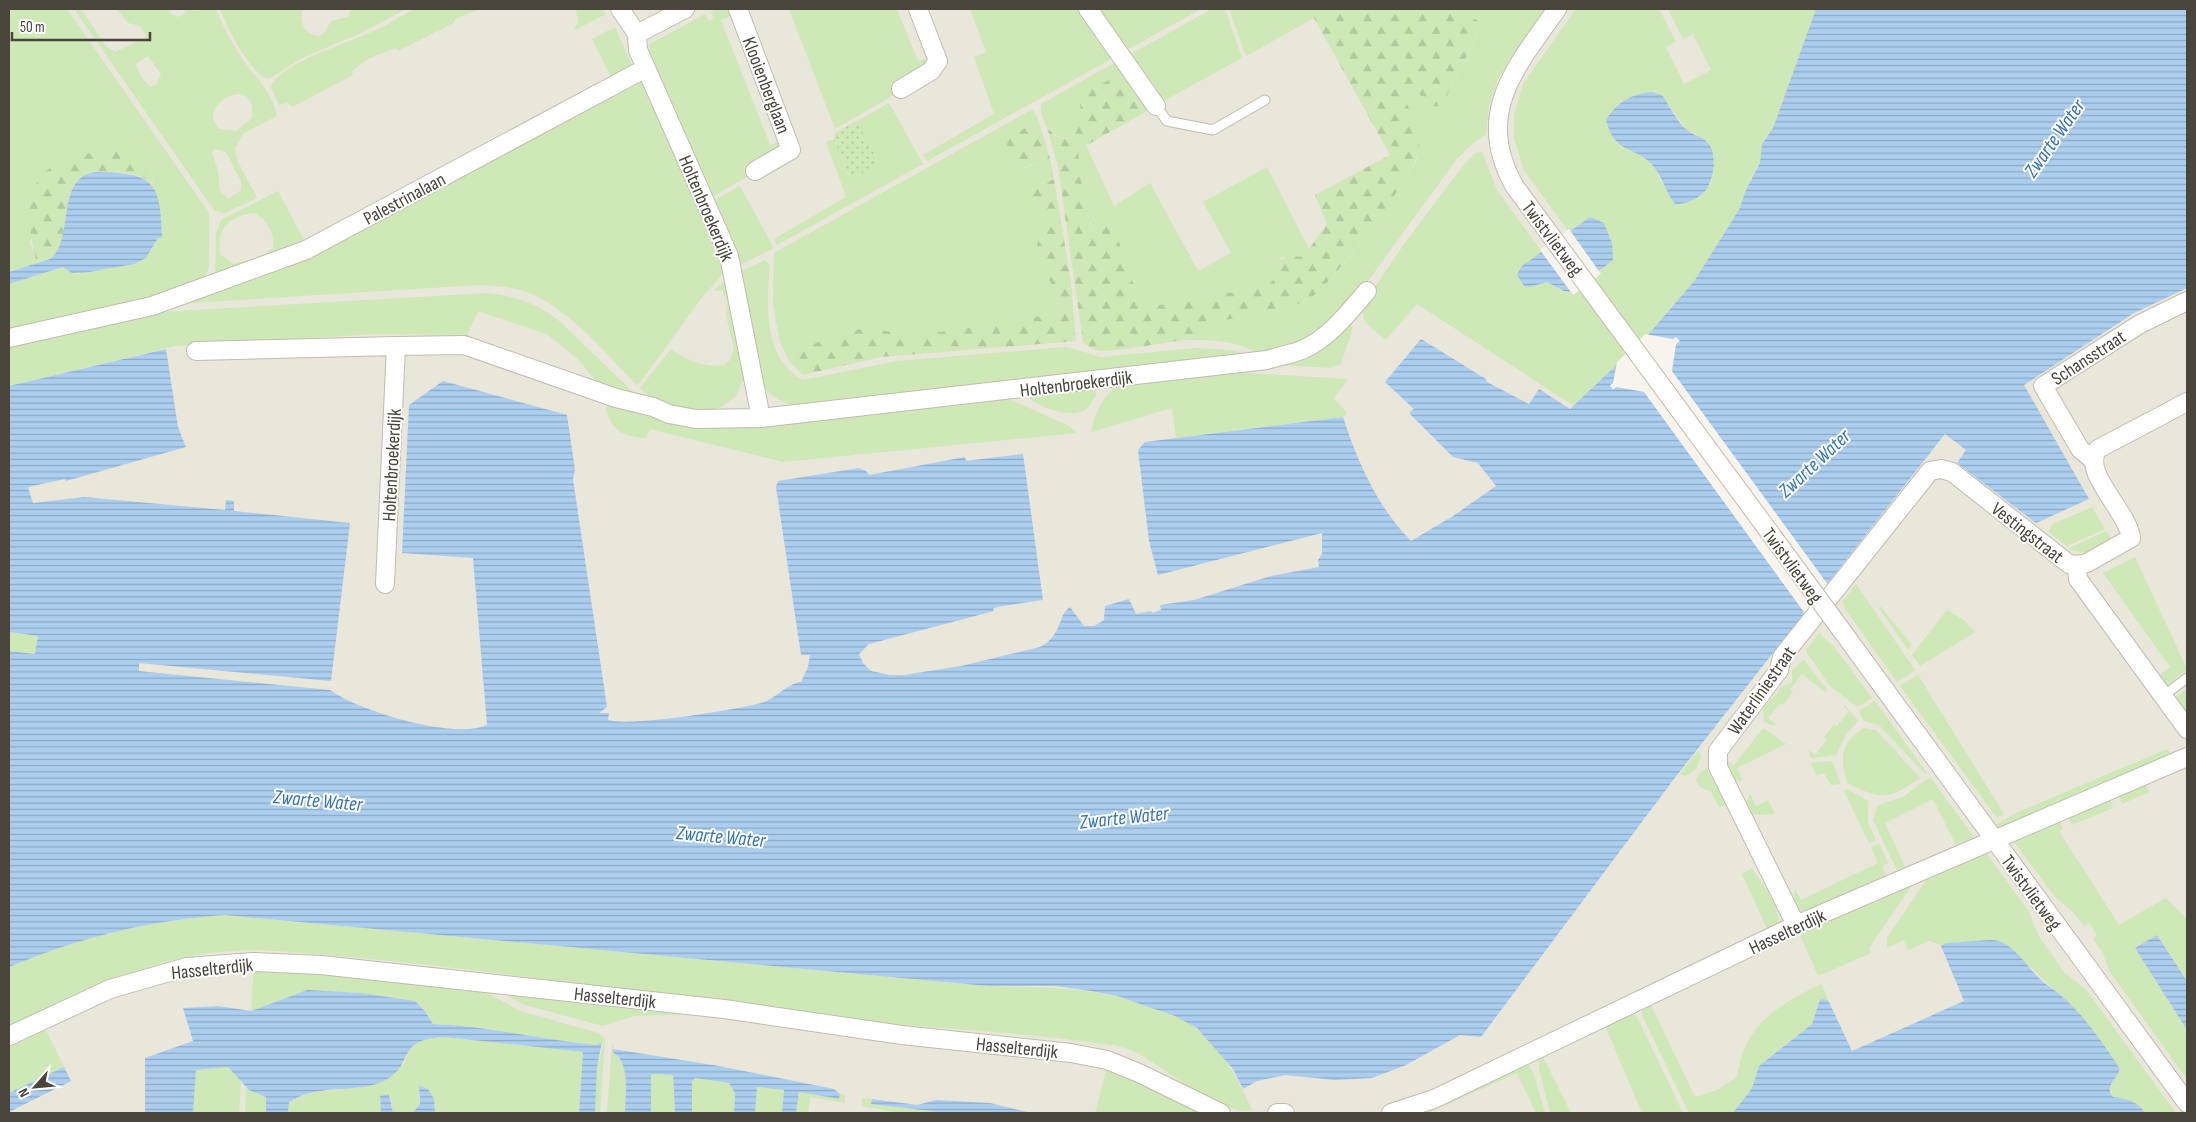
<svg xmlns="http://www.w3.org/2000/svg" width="2196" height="1122" font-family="'Sofia Sans Condensed',sans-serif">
  <defs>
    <pattern id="forest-firs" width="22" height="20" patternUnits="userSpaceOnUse" patternTransform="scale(1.25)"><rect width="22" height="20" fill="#cee8b7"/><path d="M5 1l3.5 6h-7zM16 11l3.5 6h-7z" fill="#b2c89e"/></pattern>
    <pattern id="park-dots" width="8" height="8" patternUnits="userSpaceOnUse" patternTransform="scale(1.25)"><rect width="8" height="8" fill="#cee8b7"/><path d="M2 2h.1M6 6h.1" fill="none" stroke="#b2c89e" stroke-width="1.8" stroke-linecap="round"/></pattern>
    <pattern id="water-rules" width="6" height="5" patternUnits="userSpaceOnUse" patternTransform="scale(1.25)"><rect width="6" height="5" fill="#acceef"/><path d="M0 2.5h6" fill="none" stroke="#8ea9c3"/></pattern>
  </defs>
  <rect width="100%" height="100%" fill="#f6f4ec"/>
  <path fill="#e9e6da" d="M9 9H2187V1113H9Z"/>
  <path fill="#cee8b7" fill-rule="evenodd" d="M9 9H67L209 213V268L203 280 109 312 9 333V284L63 267 151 251 158 238 154 189 151 185C161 164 126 150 110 150 95 151 79 157 65 161L30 242 37 263 9 272Z
    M74 9H81L107 47 115 52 145 38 146 35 140 26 128 23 117 9H171L169 13 178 17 184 14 186 9 197 11 216 9C223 27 232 44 243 60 257 78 272 93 277 116L244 133 235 148 237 160 257 198 227 212 222 213 214 210ZM148 56 161 74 156 85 150 87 142 78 135 64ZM238 94 246 96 252 104V118L236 131 219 129 213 119C213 105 225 96 238 94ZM214 149 226 152 241 181V190L228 199 220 191 218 171 212 152Z
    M220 9H303C298 21 305 36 319 36L325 32 331 21 348 17 351 9H406L363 32 302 58 269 79C250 74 227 27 220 9Z
    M414 9H479L455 19V22L398 51 396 48C380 54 363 59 352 72L353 75 292 107 287 103 279 105 271 87C279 63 351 42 374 31 388 25 401 16 414 9Z
    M576 9H602L606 14 573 31 578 22Z
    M716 9H732L734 14 721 20 770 145 783 141 780 150 747 169 750 175 710 198 648 54 650 44 705 14 709 21 714 18 711 12Z
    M789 9H897L918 61 931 57 932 59 899 92 835 129Z
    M970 9H1080L1113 58 927 161 923 155 994 114 974 57 986 52Z
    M1095 9H1201L1125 51Z
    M1212 9H1225L1242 58 1162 102 1129 55Z
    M1229 9H1317L1314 18 1246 56Z
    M1454 9H1545L1498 79 1489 105 1486 134 1470 146 1456 160 1365 285 1323 326 1306 339 1293 346 1261 355C1240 341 1209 339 1184 340 1197 333 1211 323 1225 320 1251 313 1278 314 1303 302 1335 287 1397 193 1417 160L1414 121 1405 100 1410 93 1416 92 1429 102 1445 101 1480 30 1477 20Z
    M1576 9H1659L1676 42 1666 47 1684 84 1711 70 1693 34 1683 39 1668 9H1816L1773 128 1764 139 1760 163 1745 192 1740 208 1695 280 1647 336 1574 406 1417 304 1386 340C1379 334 1364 325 1363 315 1361 296 1447 188 1463 166L1475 153 1482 152 1497 190 1542 252 1522 266 1530 287 1547 282 1564 291 1579 289 1602 270 1569 232 1524 170 1514 139V115L1523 84ZM1667 103 1687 130 1696 134 1714 155 1711 183 1704 193 1663 185C1660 180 1658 172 1654 167 1637 144 1615 157 1606 120Z
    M615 27 632 65 611 77 592 39Z
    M1116 62 1123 72 1079 97C1083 112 1082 125 1072 138 1054 141 1039 122 1041 104Z
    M640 82 644 83 727 270C692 304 669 348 637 385 608 356 572 312 534 295 511 285 487 285 463 286L174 304Z
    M889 103 923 164 777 245 774 239 846 197 826 142 834 139 851 179 879 164 857 121Z
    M1033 109 1039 122 1007 137 1025 168 1050 158 1054 179 1033 191 1047 231 1039 239 1037 246 1061 311 1024 320 917 335 854 329 808 347H788L780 342 773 305 774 253Z
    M1086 145 1114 206 1150 183 1198 271 1231 253 1203 202 1267 167 1310 251 1303 257H1282L1279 260C1279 270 1276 278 1268 286L1148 307 1126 271 1120 244 1108 224 1093 230 1084 205 1078 150Z
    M740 186 774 248 740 265 736 263 711 202Z
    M278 191 304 240 283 251 215 276 216 233 221 220ZM253 213C266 217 276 236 273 248L262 256 233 264 220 254C216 228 230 216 253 213Z
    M765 260 770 265C766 302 763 360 803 380L897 361 1067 347 1101 357 1196 348 1232 350 1254 356 808 410C789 405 774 401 762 384L739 272Z
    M729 277 745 375 736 396 721 407 697 414 653 400 640 388 671 349C686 360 705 368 724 365L730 360 734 349 726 315 727 300 722 290 713 291Z
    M487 293C515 296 536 303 558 320L634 393V397L618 394 595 380 579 360 547 334 478 311 467 335 377 334 175 346 9 386V343L162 312Z
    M1349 325 1353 327 1341 364 1330 368 1280 365 1324 350Z
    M1231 372 1348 379 1334 398 1347 413 1343 417 1176 438 1172 408 1092 432C1093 414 1104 394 1120 384Z
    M1095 387 1096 395C1093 399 1090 407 1085 410 1070 419 1038 407 1027 396Z
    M1007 398 1069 426 1077 433 783 462 650 429 646 438C625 437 609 431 606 407L609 404 656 416Z
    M2092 507 2105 529 2067 546 2048 532 2053 524Z
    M2106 531 2115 544 2093 555 2067 549Z
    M2135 557 2187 669 2165 687 2158 677 2170 667 2103 573Z
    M1856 584 1915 670 1897 682 1844 607 1845 606 1842 602Z
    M1880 606 1912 645 1908 650 1879 608Z
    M1947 610 1965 621 1975 632 1920 666 1912 655Z
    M9 632 38 636 36 654 9 651Z
    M1819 633 1834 647 1872 698 1857 707 1830 686 1807 653 1806 647 1808 648Z
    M1804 660 1827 690 1825 692 1802 674 1790 690 1793 692 1783 705 1780 703 1768 718 1776 725H1771L1764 722 1763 707 1777 694 1780 687 1792 683V670Z
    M1918 675 2004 814 1997 818 1900 686Z
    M2187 689V719L2173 699Z
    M1875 701 1927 773 1925 774 1879 725 1864 721 1859 711Z
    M1845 705 1858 721 1847 733 1836 755 1811 758 1808 750 1815 755 1827 740 1824 737 1834 724 1837 726 1849 711 1844 707Z
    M1763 728 1786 744 1737 768 1743 780 1739 782 1728 774 1724 763 1726 760 1734 765Z
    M1863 728 1876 730 1920 778C1889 800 1881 800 1847 783 1841 757 1839 746 1863 728Z
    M2167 749 2171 754 1997 828 1996 825 2014 814Z
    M1698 751 1701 756 1696 769 1686 776 1680 774Z
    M1832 761 1840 781V784L1831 785 1824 773 1817 776 1811 763Z
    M1707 768 1726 806 1719 807 1711 792 1700 787 1696 781 1700 772Z
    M1930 777 1974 837 1956 845 1933 799 1885 823 1905 867 1897 870 1873 820 1878 805 1903 797Z
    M2145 783 2149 792 2122 804 2118 794Z
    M1847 789 1868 801V823L1876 840 1869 843 1844 791Z
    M1750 794 1756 806 1768 800 1775 814 1752 815 1746 803Z
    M2109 797 2113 808 2072 825 2067 815Z
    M2058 818 2063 829 2059 831 2119 925 2166 898 2187 919V981L2157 935 2135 948 2187 1030V1079L2110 972 2103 953 2093 939 2097 935 2089 923 2084 926 2073 912 2055 897 2012 839Z
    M1879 844 1888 863 1882 867 1886 875 1807 912C1794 910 1793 900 1795 889L1801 900 1878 863 1871 847Z
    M1984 850 2029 912 2038 935 2064 972 2087 991 2176 1113H2145C2139 1102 2125 1098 2113 1097L2110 1087 2120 1069 2086 1021 2013 950 1991 940 1941 947 1939 944 1929 941 1908 950 1904 940 1887 948V938L1931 873Z
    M1752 868C1760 880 1781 909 1779 923L1768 931 1742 874Z
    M1912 881 1913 884 1869 948 1871 953 1818 976 1800 935 1741 962 1740 961Z
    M225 915 988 986C1051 988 1099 986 1160 1010 1172 1015 1187 1020 1197 1029 1223 1050 1239 1080 1252 1110 1215 1117 1160 1060 1126 1048 1117 1045 1105 1044 1096 1043 1005 1030 913 1028 822 1017 636 993 449 962 262 950 219 950 177 956 137 971L9 1032V967C79 938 149 920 225 915Z
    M254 966 482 990 520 1011 599 1033 605 1039 600 1113H595L597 1067 604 1043 601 1042 596 1045C542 1040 488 1026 433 1024L425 1010 415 1001 361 993 307 990 251 1011Z
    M1822 984 1828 1000H1819L1812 1024 1759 1066 1752 1088 1733 1113H1689L1642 1015 1643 1007 1650 1003 1695 1097 1717 1090 1737 1077C1739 1067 1741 1056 1745 1047 1759 1016 1792 997 1822 984Z
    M502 993 698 1014 634 1016 603 1026 525 1005Z
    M1632 1012 1637 1017 1683 1113H1642L1605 1026Z
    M44 1026 64 1067 9 1093V1042Z
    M445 1037 583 1052 579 1113H435L434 1099 418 1095 420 1104 413 1113H393L390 1094 380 1096 381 1113H288L289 1102 309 1093 368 1086 382 1082 405 1063C408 1040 425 1038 445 1037Z
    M612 1044 614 1045 612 1052C631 1062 625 1096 625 1113H607Z
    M1543 1056V1057L1571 1113H1550L1539 1069V1058Z
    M1109 1060 1204 1113H1095Z
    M1528 1064 1534 1074 1545 1113H1536L1517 1073 1428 1113 1430 1109Z
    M228 1067 241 1082 239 1113H193L196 1069Z
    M651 1074 673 1075 675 1113H651Z
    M694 1078 729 1083 735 1093 734 1113H692V1081Z
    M757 1087 785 1090 782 1113H755Z
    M246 1088 266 1097V1113H245Z
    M799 1092 839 1099 840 1094 845 1095V1103L810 1097 808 1113H796Z
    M862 1098 872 1099 871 1104 947 1113H900L862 1106Z"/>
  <path fill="url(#forest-firs)" d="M1317 9H1454L1477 20 1480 29 1445 100 1436 107 1416 92 1410 93 1405 99C1411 115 1421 133 1419 150 1417 172 1331 286 1310 298 1285 313 1254 313 1226 320 1212 323 1199 334 1185 339 1177 342 1108 352 1099 351 1093 350 1088 346 1083 342L1058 167 1046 124C1052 135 1059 141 1072 138 1082 125 1083 112 1078 97L1123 72 1149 110 1078 150 1084 205 1092 230 1108 224 1120 244 1126 271 1148 307 1268 286C1276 278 1279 270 1279 260L1290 256 1303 257 1327 224 1315 195 1390 155 1314 18Z
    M1039 122 1050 158 1020 169C1011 161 1006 148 1007 137Z
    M109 150C128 150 145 158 153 175L151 185C144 175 131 173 120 173 110 172 98 170 89 173 56 185 74 235 54 255 50 260 43 261 37 263 30 241 24 196 41 176 55 160 89 152 109 150Z
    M1054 179 1071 282 1076 341 881 357 803 375 789 361 780 342 788 347H808L842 330 870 329 917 335 1024 320 1061 311 1037 246 1039 239 1047 231 1031 198 1033 191Z"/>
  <path fill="url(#park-dots)" d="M857 121 879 164 851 179 834 139 836 132Z"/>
  <path fill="url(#water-rules)" d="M1816 9H2187V288L2134 313 2024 385 2089 499 2036 523 1957 463 1966 450 1945 434 1674 779 1481 1037 1460 1035 1406 1065 1372 1078 1335 1080 1285 1075 1257 1081 1243 1089 1233 1069 1203 1035 1197 1028 1175 1016 1117 996 1091 991 1055 986H988L225 915C149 920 79 938 9 967V651L35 654 38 636 9 632V386L166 349 178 427 186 447 66 481 65 479 28 487 33 503 84 497 225 510 226 500 234 501V511L350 523 331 681 139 663V671L330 690C358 711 455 740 487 725L473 558 402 553 409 405 443 381 567 415 575 470 573 479 607 707 599 713H609L608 720C632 727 733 710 761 703 776 699 786 684 801 682L808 667 810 655H801L776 487 778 481 859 468 866 471 869 475 965 457 966 461 1023 454 1043 600 997 607 993 609 994 611 869 644 859 654 863 663 871 671 890 675H904L961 666 1040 647C1063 635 1057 616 1070 607L1084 626H1094L1104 620 1105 606 1129 599 1136 614 1150 611 1153 613 1161 610 1160 605 1194 600 1271 576 1319 567 1318 560 1322 554V533L1158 575 1149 541 1138 450 1145 442 1343 417C1357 461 1378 508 1411 541L1453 516 1496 486 1478 463 1453 457 1409 413 1414 409 1385 382 1421 339 1486 379 1487 382 1529 404 1539 389 1570 409 1647 336 1695 280 1740 208 1745 192 1760 163 1762 144 1773 128Z
    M1652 92 1662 95C1670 106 1676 121 1687 130 1693 135 1701 136 1707 142 1718 152 1714 179 1706 190 1700 198 1685 205 1675 204 1666 193 1663 178 1654 167 1635 144 1615 156 1606 120 1617 102 1631 94 1652 92Z
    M95 172C152 173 161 179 162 238H158L146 258 134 264 89 272 72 273 63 267 9 284V272L50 259C76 239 54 178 95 172Z
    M1590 217 1604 223 1612 243 1613 260 1572 292 1564 291 1547 282 1530 287 1524 286 1517 275 1522 266Z
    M2157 935 2187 981V1030L2135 948Z
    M1991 940C2012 940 2027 967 2041 980 2049 987 2058 992 2065 999 2087 1019 2104 1045 2120 1069 2117 1079 2104 1086 2113 1097 2125 1098 2139 1102 2145 1113H1733L1752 1088 1759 1066 1812 1024 1820 999 1828 1000 1852 1051 1964 1001 1941 946 1946 943Z
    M307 990 361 993 415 1001 425 1011 433 1024C488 1026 542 1040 596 1045L602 1042 597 1067 595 1113H579L583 1052 445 1037C392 1039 418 1065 382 1082 360 1091 333 1087 310 1093 303 1094 296 1099 289 1102L288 1113H266V1097L249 1090 228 1067 196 1070 193 1113H145V1058L193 1041 183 1008 218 1006 251 1011Z
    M613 1049 719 1066 834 1089 840 1094 839 1099 799 1092 796 1113H782L784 1090 757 1087 755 1113H734L735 1093 729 1083 695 1078 692 1081V1113H675L673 1075 651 1074V1113H625C625 1096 631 1061 612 1052Z
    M64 1067 71 1081 9 1112V1093Z
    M419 1086 428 1089 434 1099 435 1113H413L420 1104Z
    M389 1094 393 1113H381L380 1096Z
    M872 1099 917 1105 936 1100 990 1103 1032 1113H947L871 1104Z"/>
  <path fill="#f6f4ec" d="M1569 229 1601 274 1573 295 1540 250Z
    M1645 334 1673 339 1676 337 1680 341 1676 344 1672 371 1829 586 1806 615 1644 392 1616 387 1613 390 1610 385 1613 383 1617 362Z"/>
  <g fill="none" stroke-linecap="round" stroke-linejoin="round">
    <defs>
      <path id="lane" d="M1156 106 1167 121 1213 130 1265 100
        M2163 696 2187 678"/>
      <path id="street" d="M620 9 637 34 638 50 729 256 761 418
        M738 9 791 150 755 171
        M1088 9 1156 106
        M1557 9C1516 67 1473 114 1515 187L1773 537
        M637 34 685 9
        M901 89 931 71 938 61 918 9
        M9 338 152 306 306 250 646 68
        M196 351 396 346
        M2093 460 2080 449 2043 386 2140 324 2187 301
        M2077 565 2087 563 2131 538C2129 512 2080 472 2098 449L2187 402
        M385 584 396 346 464 345 616 398 653 407 669 414 696 419 761 418 1267 360C1279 356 1293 354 1304 349 1330 337 1349 312 1367 291
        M1834 620 2187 1103
        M1796 925 1718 767V751L1779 670 1782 657 1930 471 1941 469 1952 472 2069 564 2077 565 2078 579 2187 729
        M9 1036 110 989 187 967 253 962 321 965 724 1009 902 1035 1071 1053 1107 1060 1139 1073 1221 1113
        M1277 1113H1285
        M1391 1113 1434 1099 1796 925 2187 757"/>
    </defs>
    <use href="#lane" stroke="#c1bcaf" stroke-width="11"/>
    <use href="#street" stroke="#c1bcaf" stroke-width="20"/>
    <use href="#lane" stroke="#fff" stroke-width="9"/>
    <use href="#street" stroke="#fff" stroke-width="18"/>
    <defs>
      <path id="street-bridge" d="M1773 537 1834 620"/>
    </defs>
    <use href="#street-bridge" stroke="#c1bcaf" stroke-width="20" stroke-linecap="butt"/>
    <use href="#street-bridge" stroke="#fff" stroke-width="18"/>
  </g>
  <g text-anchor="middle" stroke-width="4" stroke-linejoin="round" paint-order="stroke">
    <g font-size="19" fill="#4a453a" stroke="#fff">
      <text transform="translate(767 85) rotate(69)" y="7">Klooienberglaan</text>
      <text transform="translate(404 198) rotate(-28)" y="7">Palestrinalaan</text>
      <text transform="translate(707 208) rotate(67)" y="7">Holtenbroekerdijk</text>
      <text transform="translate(1553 238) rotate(53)" y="7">Twistvlietweg</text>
      <text transform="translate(2088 357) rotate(-33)" y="7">Schansstraat</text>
      <text transform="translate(1076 383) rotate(-7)" y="7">Holtenbroekerdijk</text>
      <text transform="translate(391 465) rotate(-87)" y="7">Holtenbroekerdijk</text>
      <text transform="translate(2028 532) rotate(38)" y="7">Vestingstraat</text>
      <text transform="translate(1793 565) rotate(54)" y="7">Twistvlietweg</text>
      <text transform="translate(1761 690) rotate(-55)" y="7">Waterliniestraat</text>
      <text transform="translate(2032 892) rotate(54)" y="7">Twistvlietweg</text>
      <text transform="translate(1787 931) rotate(-25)" y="7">Hasselterdijk</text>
      <text transform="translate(212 968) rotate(-6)" y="7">Hasselterdijk</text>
      <text transform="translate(615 997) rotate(6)" y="7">Hasselterdijk</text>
      <text transform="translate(1017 1047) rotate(6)" y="7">Hasselterdijk</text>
    </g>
    <g font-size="20" font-style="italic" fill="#3474b5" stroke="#fff">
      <text transform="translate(2054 138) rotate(-55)" y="7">Zwarte Water</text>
      <text transform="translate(1814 463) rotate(-43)" y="7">Zwarte Water</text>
      <text transform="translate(318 800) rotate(5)" y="7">Zwarte Water</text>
      <text transform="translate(1124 817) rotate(-6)" y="7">Zwarte Water</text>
      <text transform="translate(721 836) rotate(5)" y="7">Zwarte Water</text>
    </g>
  </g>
  <rect width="2196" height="1122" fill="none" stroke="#4a453a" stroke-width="20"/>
  <g transform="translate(35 1087) rotate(243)" stroke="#ffffff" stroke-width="4" paint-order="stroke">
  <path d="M0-4L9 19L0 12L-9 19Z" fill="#4a453a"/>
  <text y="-8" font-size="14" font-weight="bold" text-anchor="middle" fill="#4a453a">N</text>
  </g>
  <path d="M12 32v8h138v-8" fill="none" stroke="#4a453a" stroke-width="2.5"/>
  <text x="20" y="32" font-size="15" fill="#4a453a" stroke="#ffffff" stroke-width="4" paint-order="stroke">50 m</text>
</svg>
